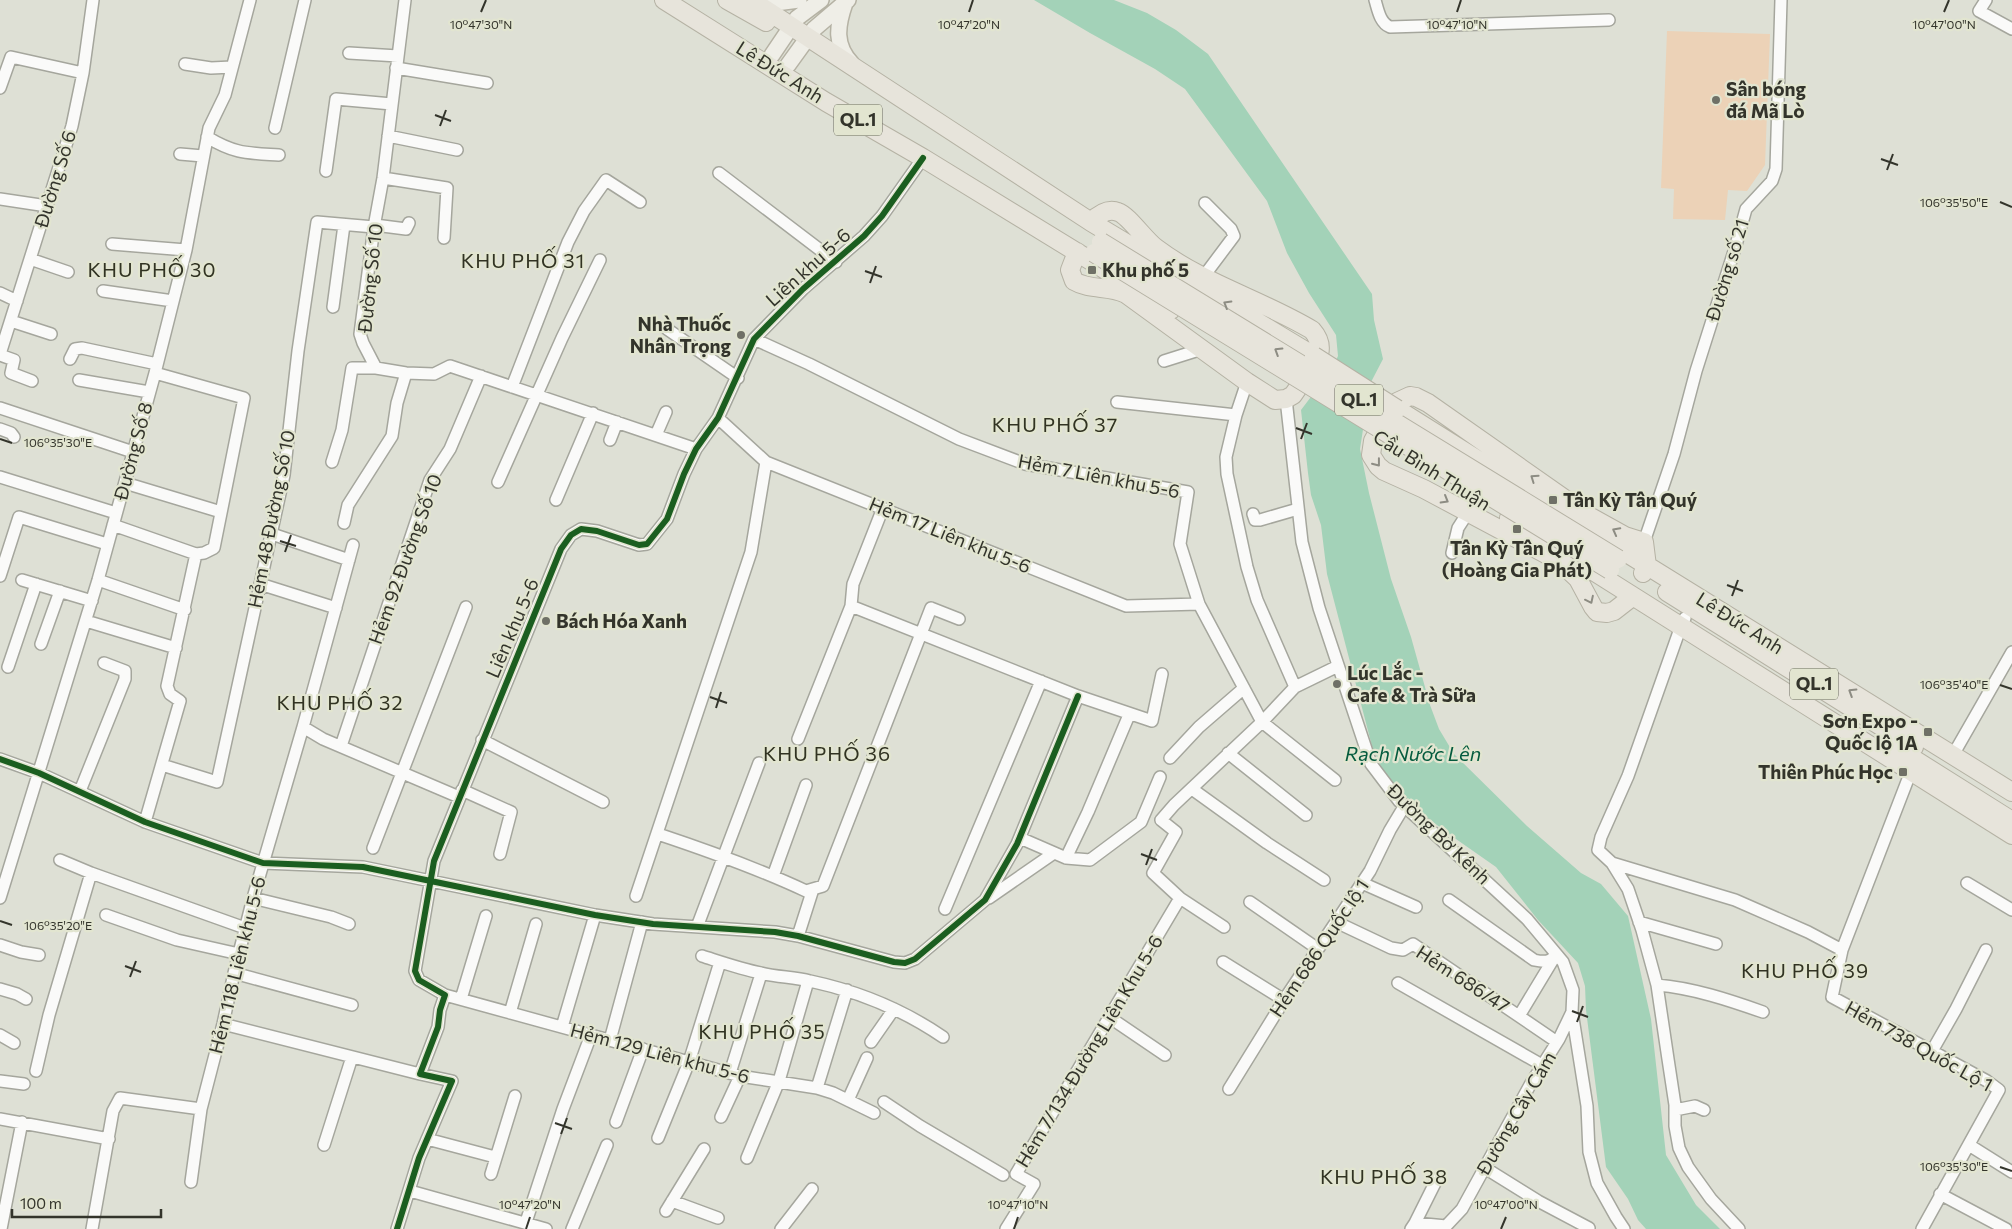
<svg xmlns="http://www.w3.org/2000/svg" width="2012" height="1229" font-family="Commissioner,sans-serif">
  <rect width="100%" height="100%" fill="#dee0d5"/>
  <path fill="#ecd2b7" d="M1667 31 1770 34 1765 165 1747 191 1728 190 1725 220 1673 219 1674 189 1661 188Z"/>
  <path fill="#a3d2b8" d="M1034 0H1114L1147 13 1176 30 1208 54 1372 294 1374 320 1383 359 1370 384 1360 449 1369 493 1391 579 1411 637 1430 705 1439 729 1454 754 1527 826 1581 873 1601 884 1628 916 1651 1019 1666 1155 1696 1205 1720 1229H1646L1638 1220 1628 1199 1606 1167 1586 1010 1585 986 1578 963 1538 920 1496 867 1446 832 1410 804 1394 788 1382 771 1372 746 1327 574 1321 525 1311 495 1308 473 1301 410 1332 369 1338 356 1336 335 1309 293 1287 253 1267 201 1185 89 1155 69 1090 33Z"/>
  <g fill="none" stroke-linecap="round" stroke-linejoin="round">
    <defs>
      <path id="minor" d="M405 0 383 178 374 227 360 334 363 343 376 368 406 373 434 374 450 366 696 449
        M1375 0C1378 10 1380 23 1390 27L1609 20
        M1986 0 1979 11 2012 29
        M349 53 398 56
        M185 64 211 68 232 67
        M396 68 487 83
        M0 88 11 57 83 73
        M275 128 305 0
        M388 136 457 150
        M207 137C235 154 247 153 279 155
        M180 154 203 156
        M326 171 336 99 392 104
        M719 173 836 262
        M383 178 447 188 444 238
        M0 199 47 206
        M375 225 406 229 409 223
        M112 244 186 250
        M30 259 68 272
        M1204 276 1234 236 1231 229 1205 203
        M103 291 173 301
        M0 293 17 301
        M333 307 344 225
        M11 321 51 334
        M667 329 738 378
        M754 339 809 364 959 439 1025 464 1188 492 1180 544 1199 604 1262 722 1335 780
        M0 354 72 126 83 73 93 0
        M0 355 14 360 11 373 32 381
        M70 359 75 349 82 348 157 364
        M1164 361 1202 349
        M79 380 149 392
        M1247 382 1236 415 1226 457 1227 474 1247 567 1257 600 1295 687
        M512 387 568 242 584 211 606 180 640 202
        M1286 399 1302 542 1319 608 1371 764 1399 801 1527 919 1563 962 1573 990 1572 1012 1559 1039 1530 1085 1462 1209 1446 1226 1415 1223 1411 1229
        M1117 402 1236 415
        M0 408 133 452
        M718 418 766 462 1126 606 1199 604
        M0 429 11 433 14 437
        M656 435 666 412
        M610 440 617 422
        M332 462 342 430 352 368H376
        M0 477 116 513
        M498 482 562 338 600 260
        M125 483 221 512
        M556 500 593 413
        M1253 514 1255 520H1260L1298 509
        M344 523 348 505 392 436 397 403 406 373
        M113 525 196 554
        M272 534 349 560
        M1644 542 1674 454 1696 371 1736 245 1746 209 1772 181 1776 169 1781 0
        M1452 553 1458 528 1467 514
        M0 576 19 517 107 544
        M22 580 92 601
        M98 580 185 610
        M260 584 336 608
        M851 606 1078 696 1152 721 1162 674
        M1685 618 1681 626 1628 776 1601 837 1598 850 1612 863 1628 889 1642 930 1657 985 1668 1059 1675 1105V1126L1679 1148 1688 1167 1711 1199 1739 1229
        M86 621 176 648
        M41 644 60 591
        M8 667 36 584
        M303 727 353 545
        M798 739 851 606 853 584 883 508
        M482 740 603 802
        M341 746 430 480 450 449 481 376
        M1228 753 1306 815
        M1953 755 2012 652
        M1170 758 1199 727 1244 688
        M0 759 39 773 145 822 263 863 363 867 595 915 653 924 775 932 798 936 894 962 905 963 915 959 985 900 1017 844 1078 696
        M162 765 217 782 284 475 298 351 317 222 374 227
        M1913 766 1842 950 1832 997 1987 1081 1999 1090 1922 1229
        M1192 789 1267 843 1324 880
        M462 790 511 812 500 854
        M80 791 125 679V671L104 663
        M1161 820 1174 805 1262 722 1295 687 1338 666
        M1161 820 1176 832 1153 873 1180 898 1224 927
        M145 822 180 701 170 694 167 686 196 554 204 553 214 548 244 398 155 373
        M658 834C709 851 757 868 806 891L823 886 931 608 959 619
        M1020 838 1066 858 1090 860 1141 822 1160 777
        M373 848 466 607
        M1066 858 1088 812 1129 715
        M60 860 91 873 245 928
        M1612 863 1735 900 1808 932 1842 950
        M773 876 806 785
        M1362 883 1416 907
        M1967 883 2012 910
        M636 896 751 552 766 462
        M0 898 98 580 155 373 186 250 209 128 225 95 250 0
        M253 898 331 917 349 924
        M989 898 1054 853
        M1449 900 1534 960C1543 962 1551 963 1556 954
        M1250 902 1318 949
        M945 909 1041 681
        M106 915 177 940 239 954
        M1336 922 1391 948 1403 950 1413 944 1557 1042
        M1639 922 1716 944
        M697 927 759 763
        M798 936 813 889
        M0 945 21 952 39 955
        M702 956C721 962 741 969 761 973 777 977 794 977 810 981 857 991 902 1009 943 1037
        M1223 962 1284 1000
        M234 973 352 1005
        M1398 983 1542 1065
        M1657 985C1693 988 1729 1000 1763 1012
        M0 989 17 994 26 999
        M445 995 740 1076 817 1088 833 1093 874 1113
        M461 999 486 916
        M1572 1012 1587 1106 1589 1152 1597 1183 1616 1217 1624 1229
        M510 1013 536 924
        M1519 1016 1554 958
        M1109 1017 1165 1055
        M223 1024 420 1074
        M562 1027 595 915
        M0 1035 14 1043
        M610 1040 642 922
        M871 1042 894 1009
        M1932 1051 1956 1009 1986 950
        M36 1071 49 1015 91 873
        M730 1073 761 974
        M0 1081 24 1084
        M817 1088 847 990
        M1229 1089 1284 1000 1370 871 1390 830 1405 805
        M848 1100 867 1058
        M884 1102 920 1126 1003 1175
        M1675 1110 1695 1106 1704 1110
        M721 1117 740 1076
        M0 1119 109 1139
        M616 1122 643 1049
        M658 1138 689 1062 720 962
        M427 1139 495 1157
        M324 1145 352 1057
        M1969 1145 2012 1172
        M747 1158 779 1081 808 981
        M1485 1168 1538 1201 1589 1228
        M491 1174 515 1096
        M191 1182 201 1109 223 1024 234 973 253 898 303 727 323 739 459 797
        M410 1191 546 1229
        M1940 1194 2006 1229
        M672 1201 718 1218
        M666 1211 704 1149
        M526 1222 563 1109 591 1035
        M1415 1223 1437 1179
        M1 1229 22 1122
        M92 1229 113 1111 120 1098 201 1109
        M397 1229 419 1158 452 1081 420 1074 438 1027 440 1010 445 995 419 980 415 971 434 861 561 549 571 535 581 529 597 531 639 545 647 544 667 519 684 474 696 449 718 418 754 339 803 289 864 236 882 216 923 158
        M572 1229 607 1145
        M781 1229 812 1189
        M1006 1229 1034 1184 1016 1174 1180 898"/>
      <path id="major" d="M753 0 776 3 799 0
        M845 3C837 26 834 45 852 64
        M772 55 797 18 821 0
        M788 65 814 29 848 0"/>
      <path id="highway" d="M664 0 826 102 923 158 1171 310
        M727 0 766 22
        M751 0 1091 222 1314 356
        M1077 252 1070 270 1074 281C1091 291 1109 285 1126 294L1247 382 1275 400 1286 399 1293 395 1317 360C1322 349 1320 339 1312 330 1262 300 1202 283 1156 248 1145 240 1128 215 1118 212 1108 208 1098 215 1091 222
        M1397 409 1596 534 2012 792
        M1509 518 2012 835
        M1667 592 1914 747
        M1632 597 1614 611 1607 613 1597 612 1593 607 1578 579 1559 561 1424 489 1384 471 1378 466 1371 455 1373 441 1392 407 1397 402 1410 396 1416 397 1428 403 1589 516 1625 536 1644 542 1647 566 1643 573
        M1893 746 2012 821"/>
    </defs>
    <use href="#minor" stroke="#a5a69d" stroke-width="14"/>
    <use href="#major" stroke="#b5b2a4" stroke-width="18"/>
    <use href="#highway" stroke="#b5b2a4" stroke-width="20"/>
    <use href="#minor" stroke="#fafaf9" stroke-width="11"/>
    <use href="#major" stroke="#efeee7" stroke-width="15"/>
    <use href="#highway" stroke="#e7e4db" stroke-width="18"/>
    <defs>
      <path id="highway-bridge" d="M1101 242 1618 559
        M1094 253 1610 570
        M1314 356 1397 409"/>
    </defs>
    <use href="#highway-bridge" stroke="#b5b2a4" stroke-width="20" stroke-linecap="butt"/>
    <use href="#highway-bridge" stroke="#e7e4db" stroke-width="18"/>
    <defs>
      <path id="cycleway" d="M0 759 39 773 145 822 263 863 363 867 595 915 653 924 775 932 798 936 894 962 905 963 915 959 985 900 1017 844 1078 696
        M397 1229 419 1158 452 1081 420 1074 438 1027 440 1010 445 995 419 980 415 971 434 861 561 549 571 535 581 529 597 531 639 545 647 544 667 519 684 474 696 449 718 418 754 339 803 289 864 236 882 216 923 158"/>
    </defs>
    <use href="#cycleway" stroke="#e2e5d0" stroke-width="9"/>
    <use href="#cycleway" stroke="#1b5e20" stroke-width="6"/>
  </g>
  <defs><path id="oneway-chevron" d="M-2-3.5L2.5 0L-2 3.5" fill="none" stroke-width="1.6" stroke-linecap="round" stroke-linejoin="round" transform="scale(1.25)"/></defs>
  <g stroke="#8d8c83">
    <use href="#oneway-chevron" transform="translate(1227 304) rotate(-149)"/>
    <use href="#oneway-chevron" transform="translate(1278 351) rotate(-148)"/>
    <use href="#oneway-chevron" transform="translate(1377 463) rotate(52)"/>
    <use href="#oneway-chevron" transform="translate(1534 478) rotate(-145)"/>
    <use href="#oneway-chevron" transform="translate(1445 500) rotate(30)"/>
    <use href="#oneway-chevron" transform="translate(1616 531) rotate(-152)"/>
    <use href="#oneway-chevron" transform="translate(1590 600) rotate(64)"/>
    <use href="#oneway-chevron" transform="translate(1852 692) rotate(-148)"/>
  </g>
  <path fill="none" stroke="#33342b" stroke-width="2" d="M481 12 486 0M969 12 973 0M1457 12 1461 0M1944 12 1949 0M435 115 451 121M440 126 446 110M1881 159 1898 165M1887 170 1893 154M2000 202 2012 207M865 271 882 277M870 283 876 266M1296 428 1312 434M0 439 12 443M1301 439 1307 423M280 541 296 546M285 552 291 535M1727 585 1743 591M1732 596 1738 580M2000 685 2012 689M710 697 727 703M716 708 721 692M1141 854 1157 860M1146 865 1152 849M0 921 12 925M125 966 141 972M130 977 136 961M1572 1011 1588 1017M1577 1022 1583 1006M555 1123 572 1129M561 1134 567 1118M2000 1167 2012 1171M526 1229 530 1217M1014 1229 1018 1217M1501 1229 1506 1217"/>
  <g fill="#6f7066" stroke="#e2e5d0" stroke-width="2">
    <circle cx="1716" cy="100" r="5"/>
    <rect x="1087" y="265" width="10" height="10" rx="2.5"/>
    <circle cx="741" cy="335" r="5"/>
    <rect x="1548" y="495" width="10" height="10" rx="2.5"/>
    <rect x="1512" y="524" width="10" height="10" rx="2.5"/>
    <circle cx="546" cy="621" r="5"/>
    <circle cx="1337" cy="684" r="5"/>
    <rect x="1923" y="727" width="10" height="10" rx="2.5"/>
    <rect x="1898" y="767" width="10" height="10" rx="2.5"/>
  </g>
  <g text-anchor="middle" stroke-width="4.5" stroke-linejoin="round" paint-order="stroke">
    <g fill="#e2e5d0" stroke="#68695c" stroke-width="1">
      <rect x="834" y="104.5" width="48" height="31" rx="4"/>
      <rect x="1335" y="384.5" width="48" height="31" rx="4"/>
      <rect x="1790" y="668.5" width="48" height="31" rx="4"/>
    </g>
    <g font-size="18" font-weight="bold" fill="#33342b">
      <text x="858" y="126">QL.1</text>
      <text x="1359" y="406">QL.1</text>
      <text x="1814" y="690">QL.1</text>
    </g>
    <g font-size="19" fill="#33342b" stroke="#e2e5d0">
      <text transform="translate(780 72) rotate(32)" y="7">Lê Đức Anh</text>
      <text transform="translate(55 179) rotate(-73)" y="7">Đường Số 6</text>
      <text transform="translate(808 267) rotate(-42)" y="7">Liên khu 5-6</text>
      <text transform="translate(1727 270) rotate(-73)" y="7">Đường số 21</text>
      <text transform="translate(370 278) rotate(-84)" y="7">Đường Số 10</text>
      <text transform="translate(133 451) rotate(-75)" y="7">Đường Số 8</text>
      <text transform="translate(1432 470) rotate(32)" y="7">Cầu Bình Thuận</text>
      <text transform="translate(1099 476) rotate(11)" y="7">Hẻm 7 Liên khu 5-6</text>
      <text transform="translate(271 519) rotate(-79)" y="7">Hẻm 48 Đường Số 10</text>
      <text transform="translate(950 535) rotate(22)" y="7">Hẻm 17 Liên khu 5-6</text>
      <text transform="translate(405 559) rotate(-70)" y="7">Hẻm 92 Đường Số 10</text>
      <text transform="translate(1740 623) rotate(32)" y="7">Lê Đức Anh</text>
      <text transform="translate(512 628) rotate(-67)" y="7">Liên khu 5-6</text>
      <text transform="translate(1439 834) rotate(44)" y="7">Đường Bờ Kênh</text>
      <text transform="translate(1319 948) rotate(-56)" y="7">Hẻm 686 Quốc lộ 1</text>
      <text transform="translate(237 965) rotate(-76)" y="7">Hẻm 118 Liên khu 5-6</text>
      <text transform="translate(1463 979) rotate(33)" y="7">Hẻm 686/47</text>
      <text transform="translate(1919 1046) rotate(29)" y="7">Hẻm 738 Quốc Lộ 1</text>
      <text transform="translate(1089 1051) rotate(-59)" y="7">Hẻm 7/134 Đường Liên Khu 5-6</text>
      <text transform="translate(660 1053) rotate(15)" y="7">Hẻm 129 Liên khu 5-6</text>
      <text transform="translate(1516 1113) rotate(-60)" y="7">Đường Cây Cám</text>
    </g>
    <g font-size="19" font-weight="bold" fill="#33342b" stroke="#e2e5d0" text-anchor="start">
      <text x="1726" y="96">Sân bóng<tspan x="1726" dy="22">đá Mã Lò</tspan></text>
      <text x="1102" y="277">Khu phố 5</text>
      <text x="731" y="331" text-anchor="end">Nhà Thuốc<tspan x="731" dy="22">Nhân Trọng</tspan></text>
      <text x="1563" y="507">Tân Kỳ Tân Quý</text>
      <text x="1517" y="555" text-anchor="middle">Tân Kỳ Tân Quý<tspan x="1517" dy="22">(Hoàng Gia Phát)</tspan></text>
      <text x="556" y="628">Bách Hóa Xanh</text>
      <text x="1347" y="680">Lúc Lắc -<tspan x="1347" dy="22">Cafe &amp; Trà Sữa</tspan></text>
      <text x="1918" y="728" text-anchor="end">Sơn Expo -<tspan x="1918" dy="22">Quốc lộ 1A</tspan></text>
      <text x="1893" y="779" text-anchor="end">Thiên Phúc Học</text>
    </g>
    <g font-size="20" letter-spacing="1" fill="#313322" stroke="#e2e5d0">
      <text x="523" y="268">KHU PHỐ 31</text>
      <text x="152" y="277">KHU PHỐ 30</text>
      <text x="1055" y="432">KHU PHỐ 37</text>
      <text x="340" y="710">KHU PHỐ 32</text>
      <text x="827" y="761">KHU PHỐ 36</text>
      <text x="1805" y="978">KHU PHỐ 39</text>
      <text x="762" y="1039">KHU PHỐ 35</text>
      <text x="1384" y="1184">KHU PHỐ 38</text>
    </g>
    <g font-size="20" font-style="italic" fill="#055b3e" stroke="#e2e5d0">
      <text x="1413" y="761">Rạch Nước Lên</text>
    </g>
  </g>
  <g font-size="12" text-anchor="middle" fill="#33342b" stroke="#e2e5d0" stroke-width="4.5" stroke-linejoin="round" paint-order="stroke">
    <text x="481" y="29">10°47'30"N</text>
    <text x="969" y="29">10°47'20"N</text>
    <text x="1457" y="29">10°47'10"N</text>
    <text x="1944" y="29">10°47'00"N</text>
    <text x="1954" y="207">106°35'50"E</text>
    <text x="58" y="447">106°35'30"E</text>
    <text x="1954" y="689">106°35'40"E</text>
    <text x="58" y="930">106°35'20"E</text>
    <text x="1954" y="1171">106°35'30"E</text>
    <text x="530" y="1209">10°47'20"N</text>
    <text x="1018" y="1209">10°47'10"N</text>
    <text x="1506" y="1209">10°47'00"N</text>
  </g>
  <path d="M12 1209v8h149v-8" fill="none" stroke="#33342b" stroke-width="2.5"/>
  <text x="20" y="1209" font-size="15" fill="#33342b" stroke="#e2e5d0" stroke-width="4" paint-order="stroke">100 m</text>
</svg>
